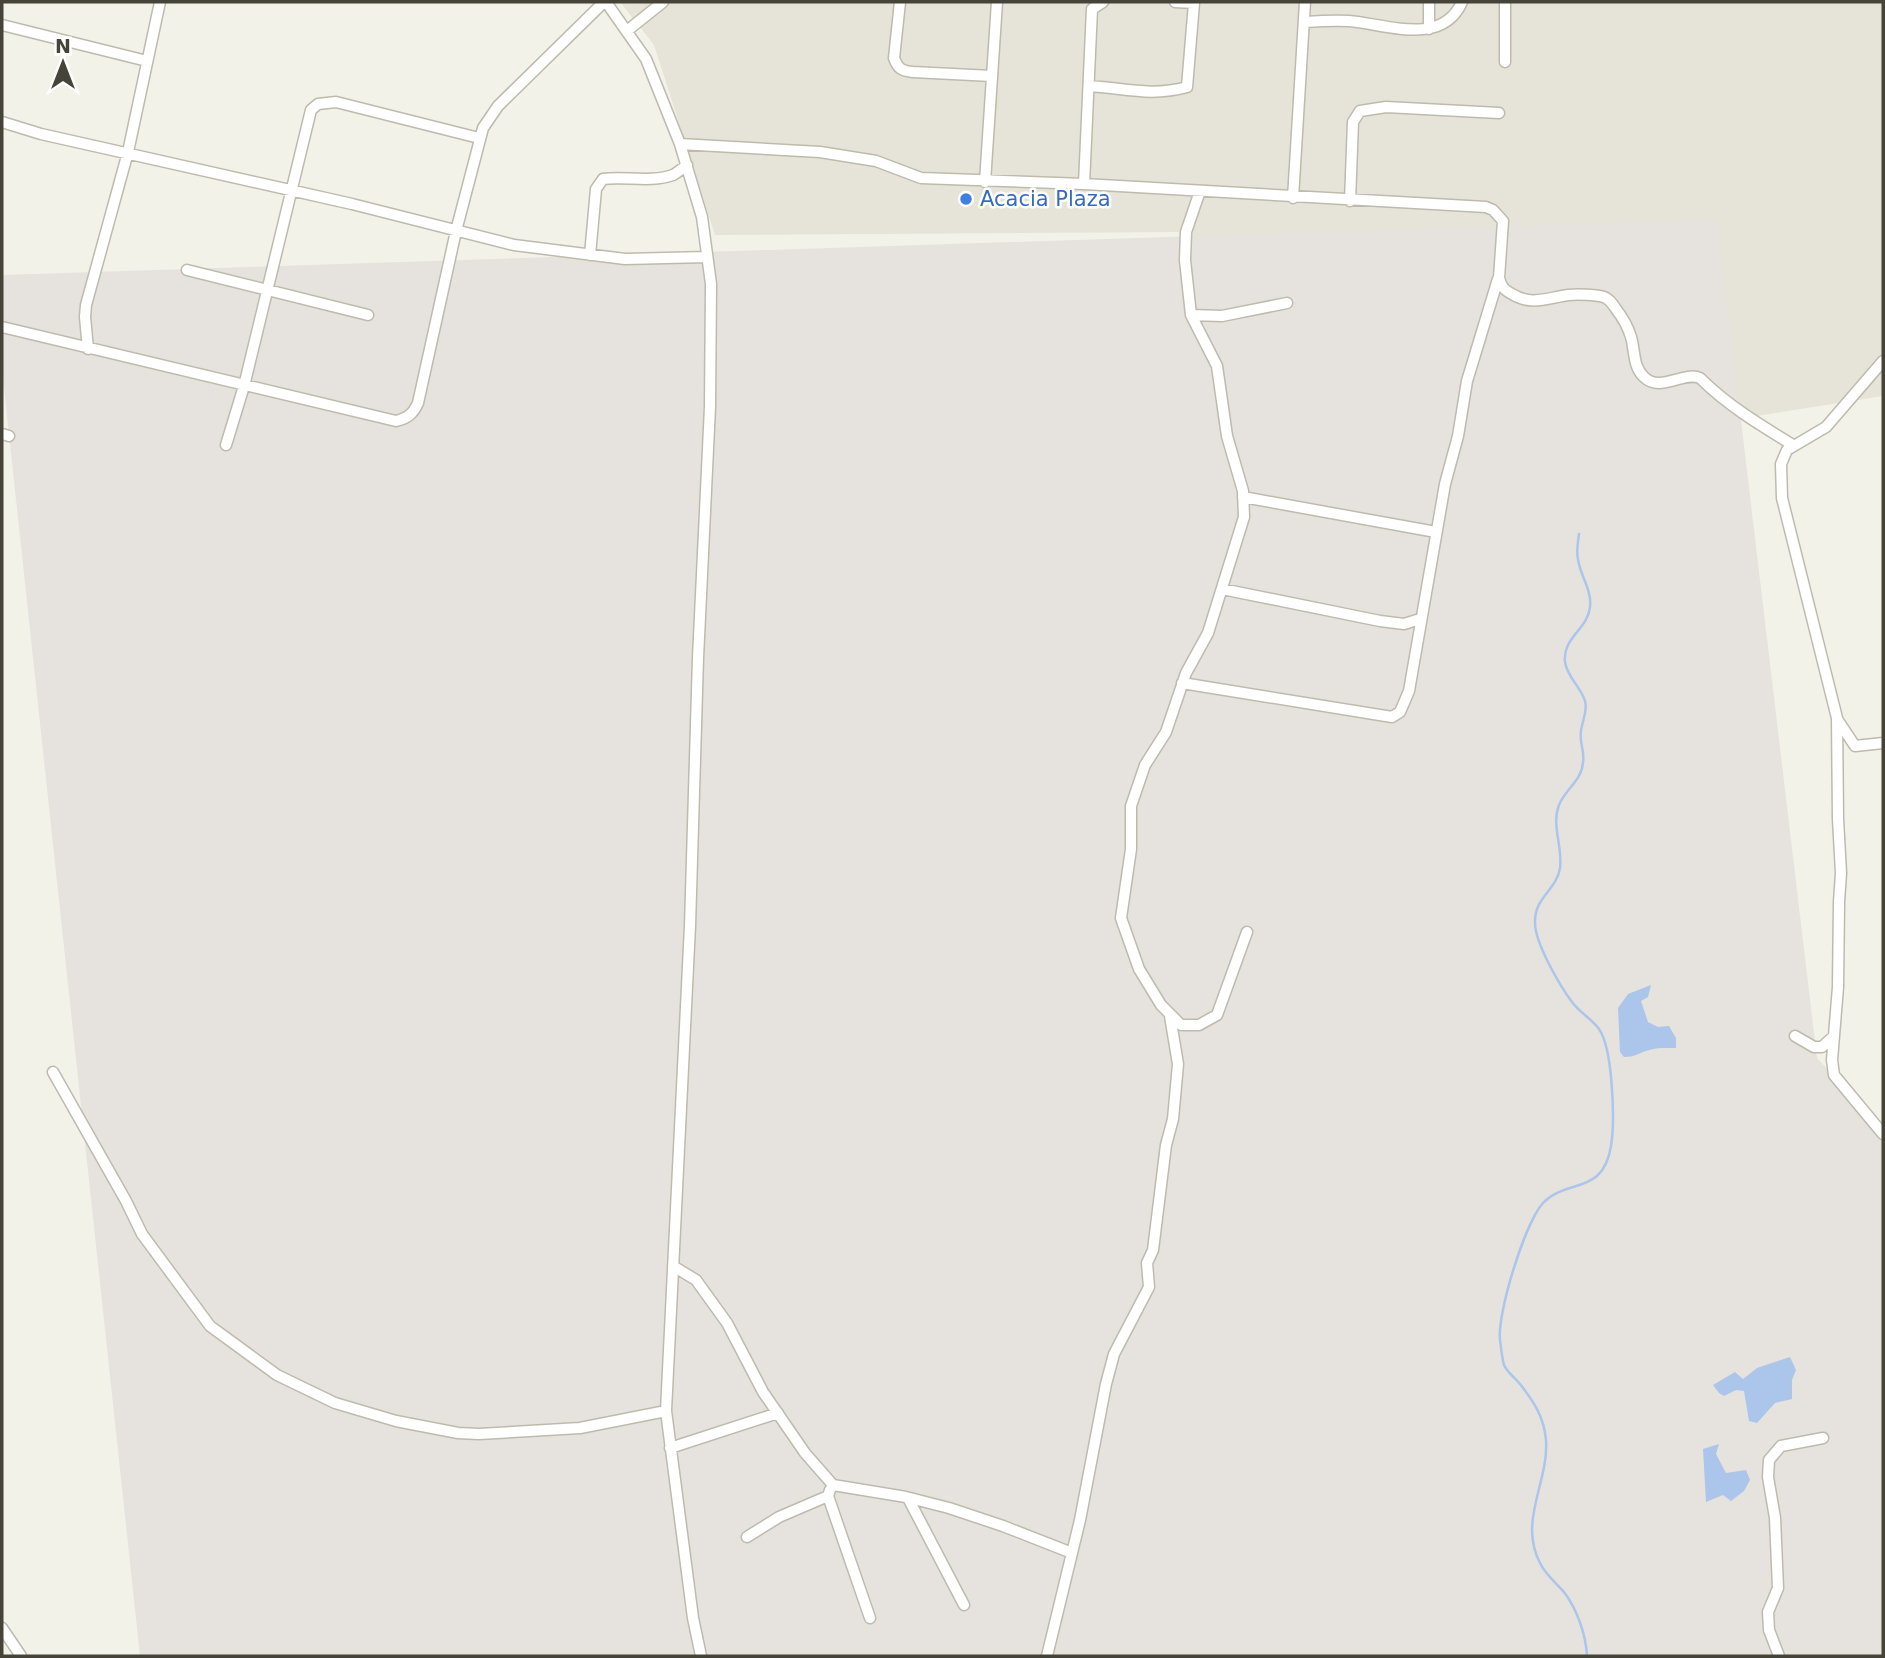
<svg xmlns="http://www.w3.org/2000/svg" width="1885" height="1658" font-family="'DejaVu Sans',sans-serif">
  <rect width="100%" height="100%" fill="#f3f2e9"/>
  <path fill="#e6e4d8" d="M620 2H1883V396L1469 461 1186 232 715 235 654 45Z"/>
  <path fill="#e6e3de" d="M1717 219 1817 1058 1883 1130V1656H140L2 369V275Z"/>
  <path fill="#acc5ea" d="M1651 985 1648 997 1641 1001 1648 1022 1658 1027 1669 1026 1676 1038V1048C1666 1048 1656 1047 1646 1051 1637 1054 1634 1057 1624 1057L1620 1052 1618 1008 1628 994Z
    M1790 1357 1796 1370 1792 1380V1399L1775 1403 1757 1423 1749 1421 1744 1391 1736 1390 1724 1396 1719 1393 1713 1385 1735 1372 1743 1379 1757 1368Z
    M1719 1444 1716 1454 1726 1473 1746 1470 1750 1480 1744 1491 1731 1501 1723 1495 1706 1502 1703 1449Z"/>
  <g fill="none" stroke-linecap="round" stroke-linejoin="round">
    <path stroke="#acc5ea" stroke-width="2.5" d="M1579 534C1578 542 1576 551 1578 559 1580 576 1592 589 1590 607 1588 629 1562 638 1565 662 1567 677 1581 687 1585 701 1588 712 1582 721 1581 731 1579 742 1585 752 1583 762 1582 781 1565 789 1559 805 1551 825 1563 847 1560 868 1557 890 1534 897 1535 923 1535 943 1560 986 1572 1002 1580 1013 1591 1018 1599 1029 1613 1049 1615 1121 1611 1146 1603 1196 1567 1178 1543 1203 1525 1223 1497 1313 1500 1340 1501 1347 1502 1358 1504 1365 1507 1372 1515 1378 1520 1384 1534 1402 1544 1417 1546 1440 1549 1482 1518 1521 1540 1563 1545 1574 1556 1583 1564 1592 1577 1609 1586 1635 1587 1656"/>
    <defs>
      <path id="minor" d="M606 2 646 59 680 144 702 217 711 284 710 407 698 658 690 926 666 1411 693 1618 701 1656
        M900 2 894 58C898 69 902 71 913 72L992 76
        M1305 22C1319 21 1334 20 1349 21 1386 24 1442 47 1462 2
        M2 25 147 61
        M1429 29V2
        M628 30 663 2
        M1505 62V2
        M1089 86C1124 88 1151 97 1187 87L1194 3 1175 2
        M2 122 41 134 352 204 514 245 625 259 707 257
        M680 144 820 152 876 161 921 178 1084 184 1486 207 1493 210 1503 221 1499 278C1501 286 1504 290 1512 294 1531 306 1547 298 1568 295 1577 294 1591 295 1600 296 1608 297 1612 303 1616 309 1623 318 1628 327 1631 337 1635 351 1633 367 1644 377 1660 393 1683 371 1700 378 1727 405 1760 425 1793 445
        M985 182 997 2
        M1084 184 1092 9 1103 2
        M1200 191 1186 232 1185 260 1191 315 1217 366 1227 436 1243 491 1244 517 1208 633 1186 673 1166 732 1145 765 1131 806V849L1121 918 1139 969 1161 1005 1181 1025H1199L1217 1015 1247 932
        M1293 198 1305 2
        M1350 201 1353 122 1360 111 1386 107 1499 113
        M590 255 596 189 603 179C625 176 651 183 673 175 677 173 683 168 687 165
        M187 270 368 315
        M1191 315 1222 316 1287 303
        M2 327 396 421C408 418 413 414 418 403L456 231 483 128 498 106 604 2
        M88 349 85 317 86 305 128 152 160 2
        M1883 361 1826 427 1787 450 1781 464 1782 498 1837 718 1838 819 1841 873 1839 902 1838 987 1832 1060 1834 1075 1883 1134
        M2 434 9 436
        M226 445 244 386 311 110 318 104 336 102 479 138
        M1243 497 1436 532
        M1222 589 1380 621 1404 624 1420 619
        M1182 683 1392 717 1400 712 1409 691 1445 484 1458 436 1467 381 1498 279
        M1837 719 1855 746 1883 743
        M1795 1036 1814 1047H1822L1834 1036
        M53 1072 126 1201 142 1234 210 1326 277 1375 335 1403 396 1421 458 1433 479 1434 580 1428 666 1411
        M673 1266 696 1280 727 1323 763 1392 805 1453 833 1485 906 1497 949 1508 1003 1526 1072 1553
        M670 1448 778 1413
        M828 1496 870 1618
        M908 1498 964 1605
        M747 1537 779 1517 828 1496 830 1490
        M2 1628 21 1656
        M1047 1656 1080 1520 1106 1384 1114 1354 1149 1287 1147 1263 1153 1250 1166 1145 1173 1119 1178 1064 1170 1016
        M1779 1656 1769 1630 1768 1612 1778 1588 1775 1518 1768 1477 1769 1460 1781 1446 1823 1438"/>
    </defs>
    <use href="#minor" stroke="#bebbad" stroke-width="13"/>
    <use href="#minor" stroke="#fff" stroke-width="10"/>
  </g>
  <circle fill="#3f7fe0" stroke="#fff" stroke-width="2.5" cx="966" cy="199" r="7"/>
  <g text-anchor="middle" stroke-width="5" stroke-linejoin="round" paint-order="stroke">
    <g font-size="21" fill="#366cbe" stroke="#fff" text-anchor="start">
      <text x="980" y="206">Acacia Plaza</text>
    </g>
  </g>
  <rect width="1885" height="1658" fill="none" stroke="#464338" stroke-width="7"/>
  <g transform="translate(63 63)" stroke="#ffffff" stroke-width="5" paint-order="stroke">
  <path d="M0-5L12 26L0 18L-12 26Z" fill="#464338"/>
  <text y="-10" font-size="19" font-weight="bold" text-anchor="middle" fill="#464338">N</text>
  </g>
</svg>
